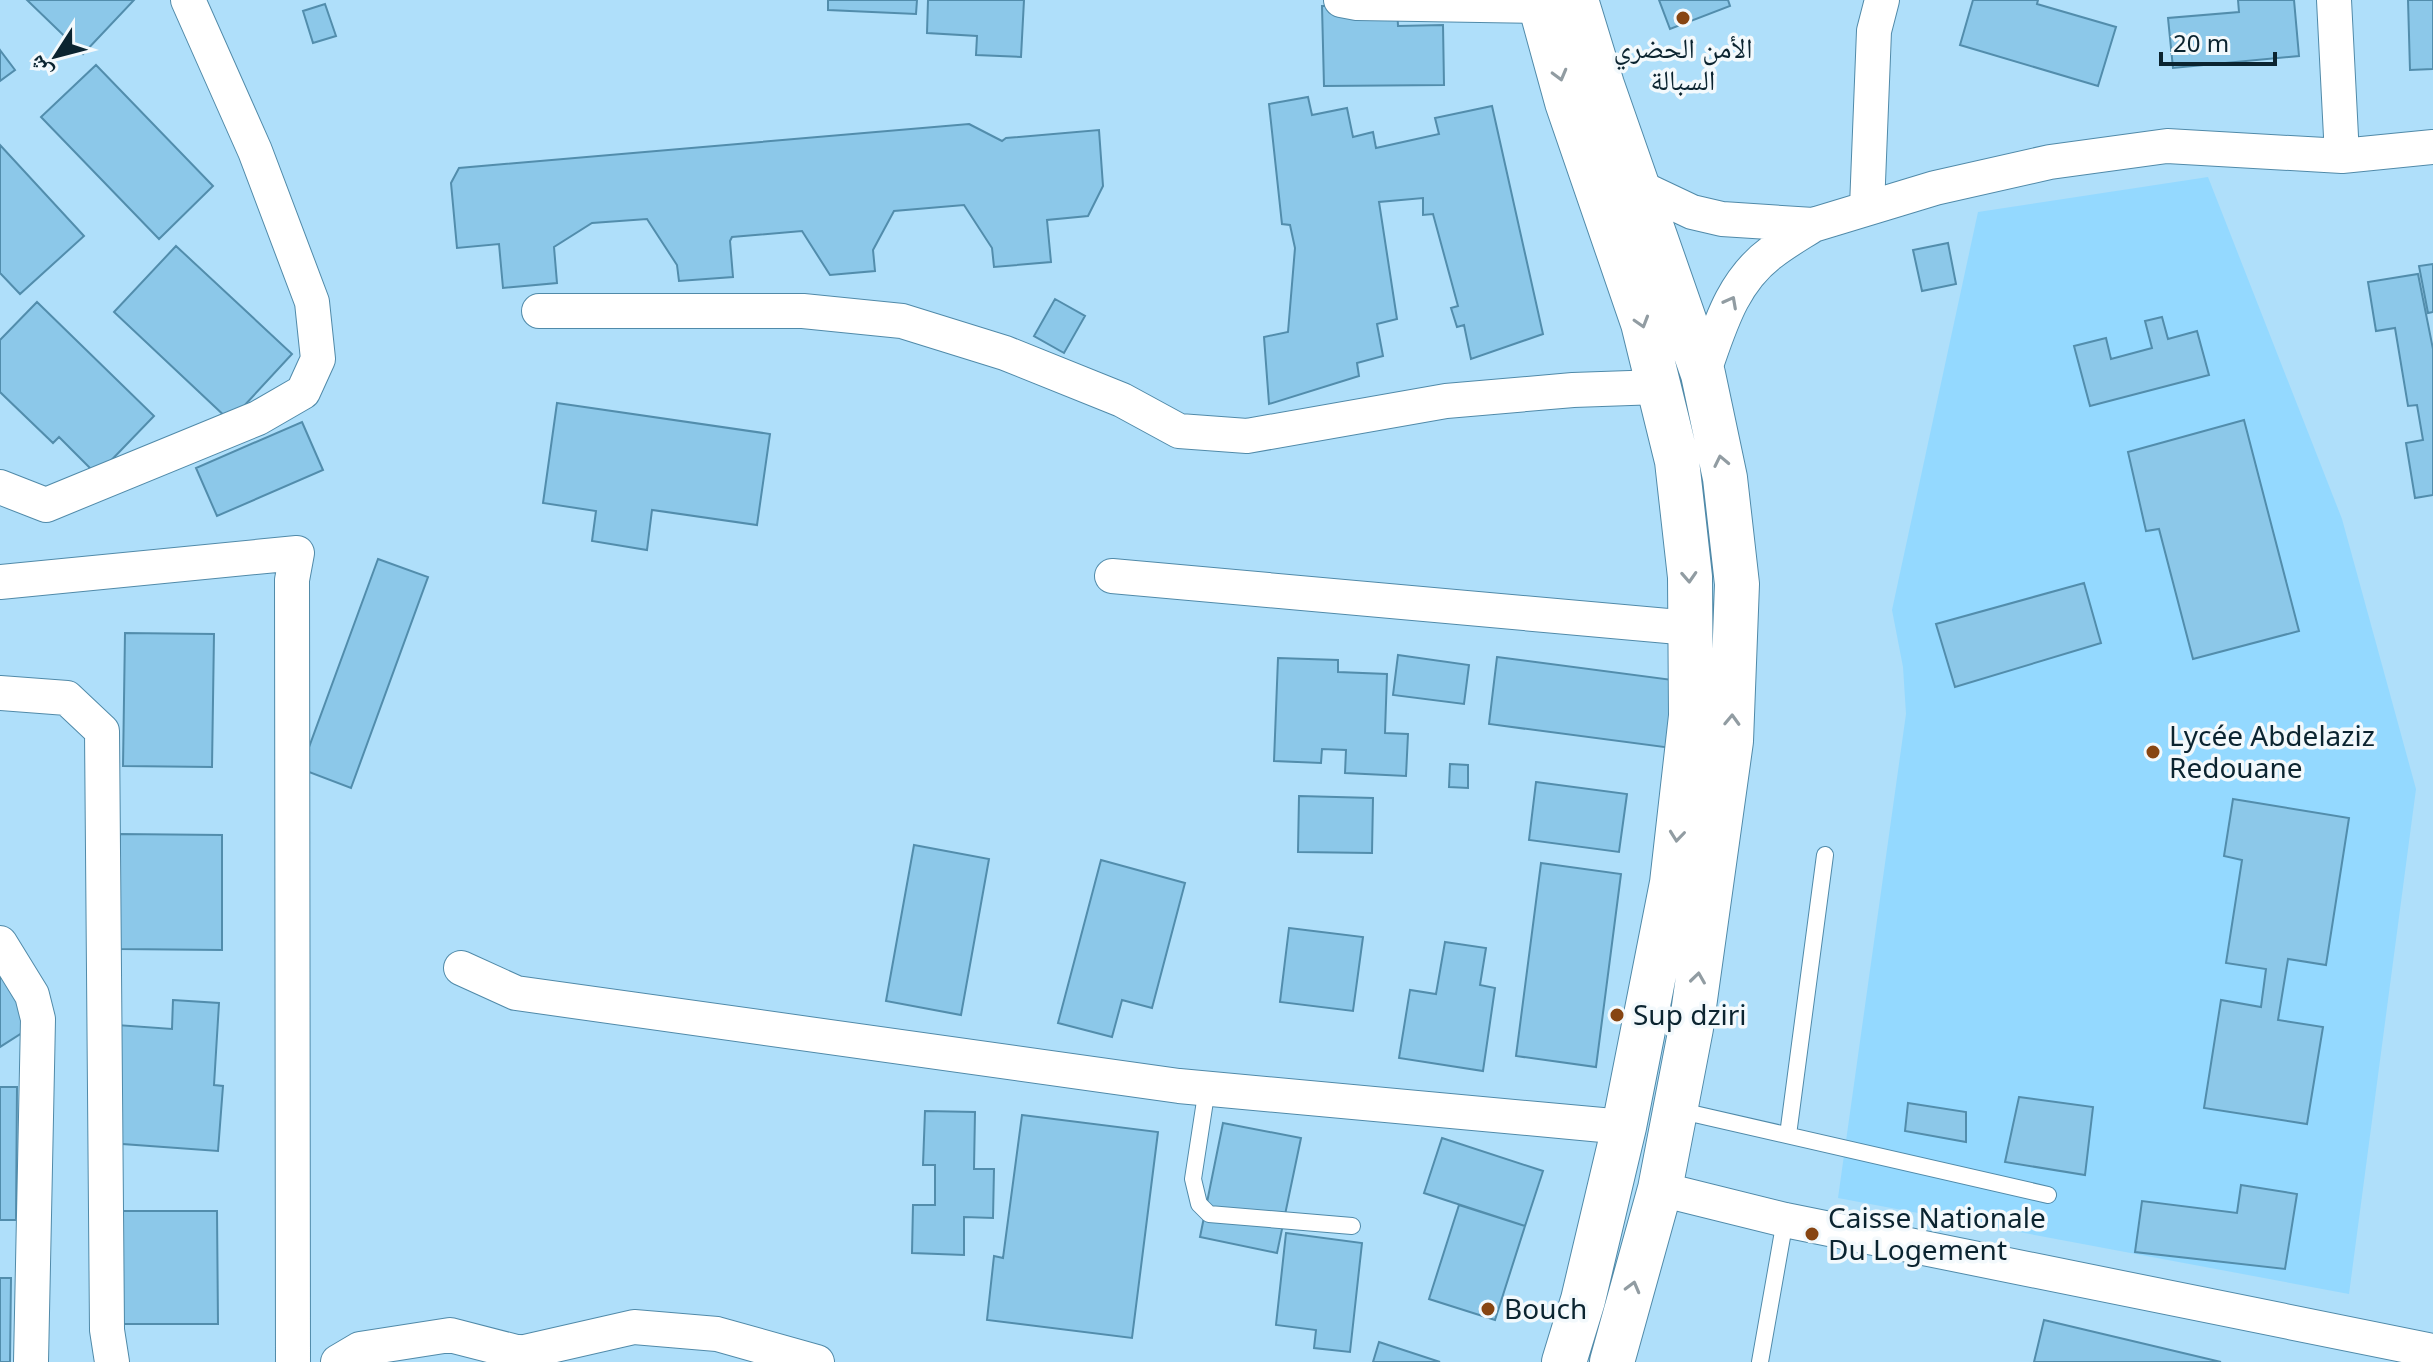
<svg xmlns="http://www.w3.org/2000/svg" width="2433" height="1362" font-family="'Noto Sans','Noto Naskh Arabic',sans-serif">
  <rect width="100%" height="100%" fill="#afdffa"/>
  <path fill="#94d9ff" d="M2208 177 2342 519 2416 789 2349 1294 1838 1198 1906 714 1903 667 1892 610 1978 212Z"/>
  <path fill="#8cc8e9" stroke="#528dac" stroke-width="2" d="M27 0H134L83 54Z
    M828 0H917L916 14 828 10Z
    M928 0H1024L1021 57 976 55 977 36 927 33Z
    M1659 0H1728L1730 6 1670 29Z
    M1973 0H2038L2037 4 2116 27 2098 86 1960 45Z
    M2238 0H2294L2299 56 2173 68 2168 18 2239 12Z
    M2408 0H2433V69L2410 70Z
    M325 4 336 36 313 43 303 11Z
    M1397 5 1398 26 1443 25 1444 85 1324 86 1322 6Z
    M0 50 15 70 0 81Z
    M96 65 213 186 159 239 41 117Z
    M1308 97 1312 115 1347 108 1353 137 1373 132 1376 148 1439 134 1435 118 1492 106 1543 334 1471 359 1464 325 1457 327 1451 308 1458 306 1433 214 1423 215V198L1379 202 1397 319 1377 324 1383 356 1357 363 1359 376 1269 404 1264 337 1288 332 1295 248 1290 225 1282 224 1269 104Z
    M969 124 1002 141 1006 138 1099 130 1103 186 1088 216 1047 220 1051 262 994 267 992 248 964 205 894 211 873 250 875 271 830 275 802 231 732 237 730 241 733 277 679 281 677 265 647 219 592 223 554 247 557 283 503 288 499 244 457 248 451 183 459 168Z
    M0 145 84 236 20 294 0 273Z
    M1948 243 1956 284 1922 291 1913 250Z
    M176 246 292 354 230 421 114 312Z
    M2433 264V312L2428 313 2419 266Z
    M2418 274 2433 349V495L2415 498 2406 443 2423 440 2417 405 2408 406 2395 328 2376 331 2368 282Z
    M1055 299 1085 316 1064 353 1034 336Z
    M37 302 154 416 97 475 59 437 53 443 0 392V340Z
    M2162 317 2168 339 2197 331 2209 375 2090 406 2074 346 2106 338 2111 359 2152 348 2145 321Z
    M557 403 770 434 757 525 652 510 647 550 592 541 596 511 543 503Z
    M2244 420 2299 631 2193 659 2159 529 2146 531 2128 452Z
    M302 422 323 470 217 516 196 468Z
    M378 559 428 577 351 788 301 769Z
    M2084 583 2101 643 1955 687 1936 624Z
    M125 633 214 634 212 767 123 766Z
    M1398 655 1469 665 1464 704 1393 695Z
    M1497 657 1688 682 1679 749 1489 724Z
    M1278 658 1338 660V672L1387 674 1385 733 1408 734 1406 776 1345 773 1346 750 1322 749 1321 763 1274 761Z
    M1450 764 1468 765V788L1449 787Z
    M1536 782 1627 794 1619 852 1529 840Z
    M1299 796 1373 798 1372 853 1298 852Z
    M2233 799 2349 818 2326 965 2288 959 2278 1020 2323 1027 2307 1124 2204 1108 2221 1000 2261 1007 2266 969 2226 963 2242 860 2224 856Z
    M120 834 222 835V950L120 949Z
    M914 845 989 859 961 1015 886 1001Z
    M1101 860 1185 883 1152 1008 1122 1000 1112 1037 1058 1023Z
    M1541 863 1621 874 1596 1067 1516 1056Z
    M1289 928 1363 937 1353 1011 1280 1002Z
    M1445 942 1486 948 1480 985 1495 988 1483 1071 1399 1058 1410 990 1436 994Z
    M0 969 36 1024 0 1047Z
    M173 1000 219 1003 214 1085 223 1086 218 1151 109 1143 117 1025 172 1029Z
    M0 1087H17L16 1220H0Z
    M2019 1097 2093 1107 2085 1175 2005 1162Z
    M1908 1103 1966 1112V1142L1905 1131Z
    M925 1111 975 1112 974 1169H994L993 1218 964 1217V1255L912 1253 913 1205H935V1165H923Z
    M1022 1115 1158 1132 1132 1338 987 1320 994 1256 1003 1258Z
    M1223 1123 1301 1138 1277 1253 1200 1237Z
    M1442 1138 1543 1171 1525 1226 1424 1193Z
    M2241 1185 2297 1194 2285 1269 2135 1252 2142 1201 2237 1213Z
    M1459 1205 1525 1226 1495 1320 1429 1299Z
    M112 1211H217L218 1324H113Z
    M1286 1233 1362 1243 1350 1352 1314 1348 1316 1330 1276 1325Z
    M0 1278H11L10 1362H0Z
    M2044 1320 2221 1362H2034Z
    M1379 1342 1440 1362H1373Z"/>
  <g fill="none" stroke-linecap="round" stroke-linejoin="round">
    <defs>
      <path id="service" d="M1207 1088 1193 1179 1199 1204 1209 1214 1352 1226
        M1677 1110 2048 1195
        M1788 1135 1825 855
        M1760 1362 1785 1220"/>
      <path id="minor" d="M1341 0 1357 3 1541 6
        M2334 0 2342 156
        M1637 186 1692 212 1722 219 1813 225C1799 234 1785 242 1772 252 1731 282 1719 329 1703 374
        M1867 207 1874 31 1882 0
        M1813 225 1935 188 2050 162 2167 146 2342 156 2433 147
        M539 311H803L902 321 1005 353 1122 400 1179 431 1247 436 1446 401 1573 390 1659 387
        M0 487 46 505 258 418 303 392 318 359 312 302 255 151 188 0
        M1112 576 1690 628
        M0 582 297 553 292 580 293 1362
        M0 693 67 698 102 731 107 1330 112 1362
        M0 943 32 995 38 1019 31 1362
        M461 968 516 993 1179 1086 1624 1127
        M1660 1189 1785 1220 2433 1351
        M338 1362 360 1349 450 1335 520 1353 634 1327 717 1334 817 1362"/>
      <path id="secondary" d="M1539 0 1567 102 1643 323 1677 461 1690 577 1691 716 1672 883 1624 1127 1583 1300 1564 1362
        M1576 0 1602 85 1703 374 1725 478 1737 584 1731 741 1691 1028 1660 1189 1612 1362"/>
    </defs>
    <use href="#service" stroke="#508aa9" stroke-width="18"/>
    <use href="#minor" stroke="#508aa9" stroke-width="36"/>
    <use href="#secondary" stroke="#508aa9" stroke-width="46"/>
    <use href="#service" stroke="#fff" stroke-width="16"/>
    <use href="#minor" stroke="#fff" stroke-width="34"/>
    <use href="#secondary" stroke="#fff" stroke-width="44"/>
  </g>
  <defs><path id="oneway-chevron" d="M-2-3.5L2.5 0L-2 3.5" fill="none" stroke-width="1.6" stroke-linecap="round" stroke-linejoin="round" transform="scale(2)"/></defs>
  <g stroke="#919ca2">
    <use href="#oneway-chevron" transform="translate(1560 75) rotate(75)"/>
    <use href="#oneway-chevron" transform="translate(1731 302) rotate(-62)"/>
    <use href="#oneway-chevron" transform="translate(1642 322) rotate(73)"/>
    <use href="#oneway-chevron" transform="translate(1721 461) rotate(-102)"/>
    <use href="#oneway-chevron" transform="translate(1689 577) rotate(87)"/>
    <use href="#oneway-chevron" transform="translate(1732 720) rotate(-88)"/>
    <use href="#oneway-chevron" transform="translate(1677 836) rotate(96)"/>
    <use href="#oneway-chevron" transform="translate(1698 978) rotate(-82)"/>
    <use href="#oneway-chevron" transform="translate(1633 1287) rotate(-75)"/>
  </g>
  <g fill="#874512" stroke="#f3f9fc" stroke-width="3">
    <circle cx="1683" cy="18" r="8"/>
    <circle cx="2153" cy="752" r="8"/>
    <circle cx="1617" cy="1015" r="8"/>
    <circle cx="1812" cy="1234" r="8"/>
    <circle cx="1488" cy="1309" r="8"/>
  </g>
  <g text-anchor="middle" stroke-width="7" stroke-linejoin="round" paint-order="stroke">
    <g font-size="28" fill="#0b2430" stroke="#f3f9fc" text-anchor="start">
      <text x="1683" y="58" text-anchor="middle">الأمن الحضري<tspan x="1683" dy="32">السبالة</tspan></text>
      <text x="2169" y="746">Lycée Abdelaziz<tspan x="2169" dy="32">Redouane</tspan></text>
      <text x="1633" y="1025">Sup dziri</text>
      <text x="1828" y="1228">Caisse Nationale<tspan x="1828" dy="32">Du Logement</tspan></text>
      <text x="1504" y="1319">Bouch</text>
    </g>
  </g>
  <g transform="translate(56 56) rotate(234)" stroke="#f3f9fc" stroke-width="6" paint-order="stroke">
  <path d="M0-6L14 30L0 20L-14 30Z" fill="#0b2430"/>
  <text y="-12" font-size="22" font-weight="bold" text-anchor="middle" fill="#0b2430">ش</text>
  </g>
  <path d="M2161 52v12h114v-12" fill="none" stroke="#0b2430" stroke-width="4"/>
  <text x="2173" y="52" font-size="24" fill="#0b2430" stroke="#f3f9fc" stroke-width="6" paint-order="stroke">20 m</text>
</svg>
